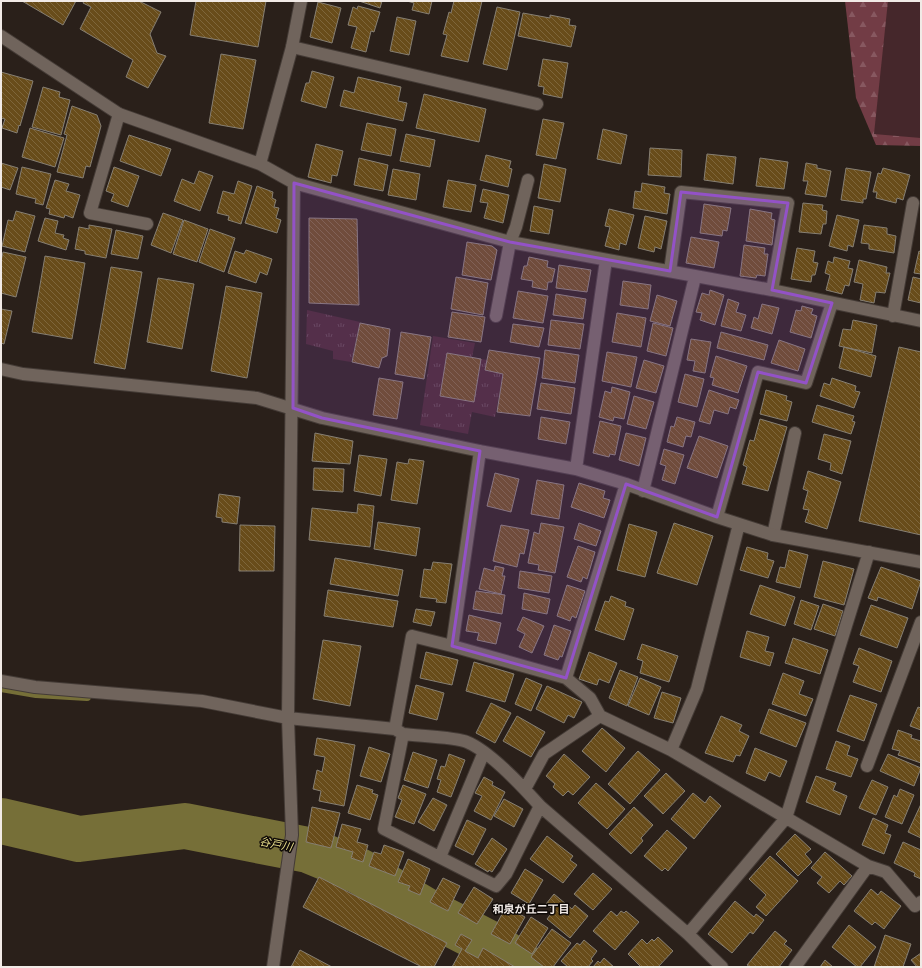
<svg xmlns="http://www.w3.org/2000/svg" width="922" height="968" font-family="Manrope,'Noto Sans JP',sans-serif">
  <defs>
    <pattern id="grass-tufts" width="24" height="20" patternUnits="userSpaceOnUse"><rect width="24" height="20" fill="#45272b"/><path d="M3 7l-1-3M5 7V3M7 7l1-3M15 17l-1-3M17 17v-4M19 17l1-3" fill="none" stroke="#60464a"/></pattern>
    <pattern id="forest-firs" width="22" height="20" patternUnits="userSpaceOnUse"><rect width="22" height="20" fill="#723c45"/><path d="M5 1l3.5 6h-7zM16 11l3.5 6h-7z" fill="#875860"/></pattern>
    <pattern id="building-back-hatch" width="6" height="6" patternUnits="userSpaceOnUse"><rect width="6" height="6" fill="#684c1a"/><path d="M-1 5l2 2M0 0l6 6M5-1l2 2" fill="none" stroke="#7e663b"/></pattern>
  </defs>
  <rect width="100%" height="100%" fill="#2a201a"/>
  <path fill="url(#grass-tufts)" d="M307 310 360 322 351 362 333 359V351L306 344Z
    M433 336 475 343 472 357 447 353 474 401 481 359 487 360 486 370 503 374 495 417 472 412 468 434 420 425Z"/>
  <path fill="url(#forest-firs)" d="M845 1H921V146L876 145 856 98Z"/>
  <path fill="#45272b" d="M888 1H921V138L874 134Z"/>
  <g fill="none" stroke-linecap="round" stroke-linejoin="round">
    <path stroke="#766f38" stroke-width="8" d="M1 688 36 694 87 697"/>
    <path stroke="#766f38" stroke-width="46" d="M1 821 79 839 185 826 308 850 359 871 428 912 492 945 524 967"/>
  </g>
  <path fill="url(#building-back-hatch)" stroke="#867f73" d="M22 1H76L63 25Z
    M84 1H139L161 12 150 34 157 53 166 56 148 88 126 77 133 60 80 29 91 7 83 3Z
    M196 1H266L258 47 190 35Z
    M359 1H382L380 8Z
    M407 1H432L429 14 412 10 414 3Z
    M454 1H482L468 62 441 56 447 35 443 34 449 12 451 13Z
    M318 2 341 8 332 43 310 37Z
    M358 6 380 12 374 32 371 31 366 52 351 48 357 27 348 25 353 7 357 9Z
    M497 7 520 12 507 70 483 64Z
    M523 13 550 18V15L570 19 569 25 576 26 571 47 518 36Z
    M397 17 416 21 409 55 390 51Z
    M221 54 256 60 243 129 209 123Z
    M543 59 568 63 562 98 543 94 544 87 538 86Z
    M312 71 334 77 326 108 301 101 306 83H309Z
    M1 72 33 81 20 126 19 125 17 133 2 128 5 119 1 118Z
    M358 77 401 87 398 101 407 103 403 121 340 106 344 90 354 93Z
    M43 87 60 92 59 97 70 100 61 135 32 127Z
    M424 94 486 109 479 142 416 128Z
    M72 106 97 115 101 126 90 167 86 166 83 178 57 172 67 135 64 134Z
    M543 119 564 123 556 159 536 155Z
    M367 123 396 129 391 156 361 150Z
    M30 128 64 138 55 167 22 157Z
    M603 129 627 135 621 164 597 159Z
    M406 134 435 140 430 167 400 161Z
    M129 135 171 149 161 176 120 161Z
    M316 144 343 151 337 176 332 175 331 183 308 177Z
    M650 148 682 150 681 177 648 175Z
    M707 154 736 157 733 184 704 180Z
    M486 155 511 161 509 168 512 169 508 187 480 180Z
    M359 158 388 165 383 191 354 185Z
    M760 158 788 162 784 189 756 186Z
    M1 163 18 168 10 190 1 187Z
    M806 163 817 165V168L831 171 826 197 805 194 808 181H803Z
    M544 164 566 169 560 202 538 198Z
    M22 167 51 174 43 205 35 203 36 199 16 194Z
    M114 167 139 176 128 207 111 201 114 194 106 191Z
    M846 168 871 172 866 199H863V203L841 200Z
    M883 168 910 175 903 200 897 198 896 203 876 198 877 192H873L878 173 881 174Z
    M393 169 420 174 416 200 388 195Z
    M199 171 213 176 200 211 174 201 182 179 194 184Z
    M55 180 69 184 66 191 80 195 73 218 65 215 64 218 49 214 50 209 46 208Z
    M448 180 476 185 471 212 443 207Z
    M238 181 252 186 241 224 228 220 229 216 217 213 223 191 234 194Z
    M642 183 665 187 664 193 670 194 667 214 633 208 635 191 641 192Z
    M257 186 273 192 272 198 276 200 274 207 279 208 276 218 281 220 277 233 245 223Z
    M483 189 509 195 503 223 484 218 488 203 480 202Z
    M803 203 823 205 822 210 827 211 826 224H823L821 234 799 232Z
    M704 204 731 208 727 231 723 230 722 236 700 233Z
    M534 206 553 210 549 234 530 231Z
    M609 209 634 215 626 245 620 243 619 250 605 246 610 227 605 226Z
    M750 209 772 213 771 219 775 220 772 245 746 241Z
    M16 211 35 216 25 252 2 246 8 220 13 221Z
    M163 213 183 220 171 253 151 245Z
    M837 215 859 220 853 247 848 245 847 251 829 246Z
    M645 216 667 221 661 249 655 247 654 252 638 248Z
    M45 218 58 221 55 233 64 235 63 238 69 240 66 250 38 241Z
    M309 218 357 219 359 305 309 303Z
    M184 220 208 229 197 262 173 254Z
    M89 225 112 229 106 258 85 254V251L75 249 79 227 89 229Z
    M864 225 887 228V234L896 236 894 253 869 249V244L861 243Z
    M210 229 235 238 224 272 199 262Z
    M116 230 143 236 138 259 111 254Z
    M691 237 719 242 714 268 686 263Z
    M467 242 492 246 497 250 491 280 462 275Z
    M744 245 765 248 764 254H768L765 276 757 275 756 278 740 276Z
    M797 248 815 251 813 262 818 263 815 275H812L811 282 791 279Z
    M246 250 272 259 267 275 260 272 256 283 228 273 235 251 244 254Z
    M919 251 921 252V274L914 273Z
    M3 252 26 257 16 297 1 293V261Z
    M45 256 85 263 72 339 32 332Z
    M529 257 548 261 547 267 555 269 552 282H548L547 290 532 287 533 281 521 279 524 266H527Z
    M834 257 850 261 848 268 853 269 849 286 845 285 842 294 826 290 830 275 825 273 828 261 833 263Z
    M859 260 887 267 886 273H890L885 293 876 292 874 303 860 300 863 284 854 282Z
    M559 265 591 270 587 292 556 288Z
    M111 267 142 272 125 369 94 363Z
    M456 277 488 283 483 315 451 309Z
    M913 277 921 279V303L908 300Z
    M158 278 194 284 182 349 147 342Z
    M623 281 651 285 648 309 620 305Z
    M226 286 262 293 247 378 211 371Z
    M710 290 724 295 715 325 700 320 702 313 696 312 702 293 709 295Z
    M518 291 548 296 543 323 513 318Z
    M556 294 586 299 583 319 553 315Z
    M657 295 677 301 670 326 650 321Z
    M728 299 739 303 736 312 746 315 741 331 721 326Z
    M762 304 779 308 772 334 751 328 754 317 758 319Z
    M802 306 813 309 811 314 817 316 811 338 790 332 796 310 801 311Z
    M1 309 12 311 4 344 1 343Z
    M452 312 485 317 481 342 448 337Z
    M617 313 646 318 641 347 612 342Z
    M551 320 584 324 580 349 548 345Z
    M853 320 877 325 872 353 839 346 843 329 851 330Z
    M360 323 390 329 387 356 382 358 379 368 352 362Z
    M653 323 673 328 666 356 647 351Z
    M513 324 544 328 539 347 510 342Z
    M401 332 431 337 424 379 395 374Z
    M721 332 768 345 764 360 717 348Z
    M691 339 711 342 705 373 693 371 695 361 687 360Z
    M779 340 805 349 798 371 771 363Z
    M844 347 876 356 871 377 839 368Z
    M899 347 921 352V535L859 521Z
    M489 350 540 358 530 416 497 412 503 374 485 370Z
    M545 350 579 355 575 383 542 378Z
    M607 352 637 357 631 387 602 381Z
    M447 353 481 359 474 402 440 396Z
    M716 356 747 366 738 393 712 385 714 378 710 377Z
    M644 360 664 366 656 393 636 388Z
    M685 374 704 379 697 407 678 402Z
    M379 378 403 382 397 419 373 415Z
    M832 378 856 386 855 391 860 392 854 408 820 396 824 383 830 385Z
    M541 383 575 388 571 414 537 409Z
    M612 387 630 392 624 419 614 417 613 421 599 417 605 391 611 393Z
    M709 390 739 400 736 409 730 407 728 414 714 410 710 424 699 421Z
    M766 390 787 396 786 400 792 402 787 421 760 414Z
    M634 396 654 402 646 429 627 424Z
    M817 405 854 416 852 421 855 422 851 434 812 422Z
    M541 417 570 422 566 444 538 439Z
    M677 417 695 422 691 437 686 436 683 447 667 442 671 426 674 427Z
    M760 419 787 427 768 491 742 484 747 467 743 465 750 440 754 441Z
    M600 421 621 426 615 455 610 454 609 457 593 453Z
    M315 433 353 441 350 464 312 461Z
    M626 433 646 438 639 466 619 460Z
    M824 434 851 441 842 474 830 470 831 463 818 459Z
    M699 436 728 446 717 478 687 468Z
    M664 449 684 455 675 484 662 480 666 466 660 464Z
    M359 455 387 459 381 496 354 491Z
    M409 459 424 461 417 504 391 500 397 462 408 464Z
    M314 468 344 469 343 492 313 490Z
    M808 471 841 482 827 529 805 522 809 510 803 509 808 491 803 489Z
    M495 473 519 479 511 512 487 506Z
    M537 480 564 485 559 519 531 514Z
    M579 483 605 491 603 498 610 500 604 518 571 507Z
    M219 494 240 497 237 524 222 522V518L216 517Z
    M358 504 374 506 370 547 309 540 312 508 357 513Z
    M378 522 420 528 416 556 374 549Z
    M541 523 564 527 555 573 538 570 539 565 528 563 534 532 539 534Z
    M579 523 601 531 596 546 574 539Z
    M674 523 713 536 697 585 657 573Z
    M629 524 657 532 645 577 617 570Z
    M240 525 275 526 274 571H239Z
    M501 525 529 530 524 554 520 553 517 567 493 561Z
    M578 546 595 552 587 579 583 577 581 582 567 577Z
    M747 547 768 553 767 559 774 561 768 578 740 570Z
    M789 550 808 555 800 588 776 582 780 567 785 568Z
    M335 558 403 570 398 596 330 584Z
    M823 561 854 569 844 605 814 597Z
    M433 562 452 564 446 603 436 602 437 599 420 597 424 569 431 570Z
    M495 566 504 568 502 576H505L501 594 479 589 484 568 494 571Z
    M881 567 921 581 912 609 878 597 877 601 868 598Z
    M520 571 552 576 549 593 518 588Z
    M567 585 585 591 576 618 572 616 570 621 557 616Z
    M760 585 795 597 785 626 750 614Z
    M328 590 398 601 393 627 324 616Z
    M476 591 505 595 502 614 473 609Z
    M524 593 550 599 547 614 522 609Z
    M611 596 626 602 625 606 634 609 624 640 595 630 605 601 609 602Z
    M801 600 819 606 811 630 794 624Z
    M823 604 843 611 835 636 814 629Z
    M871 605 908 618 897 648 860 635Z
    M416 609 435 612 431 626 413 622Z
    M469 615 501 623 496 644 477 640 479 633 466 631Z
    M523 617 544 626 532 653 519 647 525 634 517 630Z
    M554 625 571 631 562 657 560 656 558 660 544 655Z
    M747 631 769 637 765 651 774 653 770 666 740 657Z
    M793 638 828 650 820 674 785 663Z
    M323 640 361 646 350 706 313 699Z
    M642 644 678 656 669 682 640 673 643 661 637 659Z
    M859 648 892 661 881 692 853 682 859 666 853 664Z
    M426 652 458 660 452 685 420 678Z
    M589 652 617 663 609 683 599 679 597 685 579 679Z
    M474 662 514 674 505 702 466 691Z
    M620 670 638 677 627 706 609 698Z
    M783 673 804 681 799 694 813 699 806 716 772 704Z
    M526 678 542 685 531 711 515 704Z
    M640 678 661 687 649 715 628 706Z
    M416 685 444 693 437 720 409 713Z
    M547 686 582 702 574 718 568 715 564 723 536 709Z
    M662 692 681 698 673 723 654 718Z
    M850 695 877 704 864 741 837 731Z
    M491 703 511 713 495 743 476 733Z
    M918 707 921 708V730L910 726Z
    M769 709 806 723 796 747 760 733Z
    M517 716 545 732 531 757 503 741Z
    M721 716 742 725 739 731 749 736 740 756 736 755 733 762 705 753Z
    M602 728 625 748 606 772 582 751Z
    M898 730 912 735 911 738 921 741V763L898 755 900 751 892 749Z
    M317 738 355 745 344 806 319 801 321 791 313 789 317 770 322 772 325 757 314 755Z
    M836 741 850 746 847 755 858 759 851 777 826 769Z
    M369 747 390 754 381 782 360 776Z
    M755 748 787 761 780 777 769 772 765 781 746 773Z
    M638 751 660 770 630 804 608 784Z
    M413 752 437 760 428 788 404 780Z
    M449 754 465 760 451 797 437 792 441 780 437 779 441 766 445 767Z
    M564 754 590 777 573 795 568 791 563 796 553 787 555 784 546 776Z
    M888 754 921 768 914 786 880 771Z
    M666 773 685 791 663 814 644 796Z
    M816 776 836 783 833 790 847 796 840 815 806 802Z
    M484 777 493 782 492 785 505 792 491 820 474 811 482 796 475 793Z
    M872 780 888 787 876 815 859 808Z
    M596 783 625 809 607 829 578 803Z
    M357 785 373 790 372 793 378 795 370 820 348 813Z
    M403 785 426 794 414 824 395 817 402 800 398 798Z
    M900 789 914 795 902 824 885 817 894 795 897 797Z
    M693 793 705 803 710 796 721 806 694 839 671 819Z
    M433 798 447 805 434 831 418 822Z
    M504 799 523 809 514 827 494 816Z
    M921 804V838L908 832Z
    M312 807 340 813 331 848 306 842Z
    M634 807 653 825 641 838 643 841 631 854 609 834Z
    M873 818 888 825 885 833 891 835 884 854 862 845Z
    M467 820 486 829 473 855 455 846Z
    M342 824 361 829 357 842 368 845 363 862 351 858 353 852 336 847Z
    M667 830 687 848 668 871 665 868 662 871 644 856Z
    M795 834 811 849 805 854 812 862 798 876 776 854Z
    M547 836 573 856 570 860 577 865 563 883 530 859Z
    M492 838 507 849 492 872 489 870 488 872 475 864Z
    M903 842 921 850V879L914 876 915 873 894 863Z
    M384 845 404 852 395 876 369 866 374 852 381 854Z
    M825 852 852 876 844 885 840 881 829 893 817 883 822 877 811 868Z
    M770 856 798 881 766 916 756 907 766 895 749 879Z
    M408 859 430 869 420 895 408 890 410 886 398 882Z
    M525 869 543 880 529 904 511 893Z
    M593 873 612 889 593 910 574 894Z
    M319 877 447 943 434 967H422L303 907Z
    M443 878 460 886 448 911 430 902Z
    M474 887 493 899 477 924 458 913Z
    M871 889 878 895 881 891 901 906 884 929 875 922 872 925 854 911Z
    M554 894 572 909 575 905 588 916 570 938 547 919 554 910 546 904Z
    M735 901 754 917 756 914 764 920 753 934 750 932 732 953 708 934Z
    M506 907 525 917 510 944 491 934Z
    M611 911 617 916 621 911 624 913 626 911 639 922 615 950 593 931Z
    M531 917 548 928 532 954 515 943Z
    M849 925 876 947 860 967H857L832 947Z
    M552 929 571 943 553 967H544L531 957Z
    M775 931 787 941 784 944 792 950 779 967H750L747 965Z
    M461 934 472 940 465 951 478 958 483 948 515 967H452L462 949 455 945Z
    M885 935 911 944 903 967H874Z
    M658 937 673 951 658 967H641L628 954 642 939 647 944 652 939 654 941Z
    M584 940 597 951 591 959 593 961 588 967H568L561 961 577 943 580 945Z
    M300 950 332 967H291Z
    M921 953V967H917L911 960Z
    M604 958 614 967H593L598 961 600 963Z
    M825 960 833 967H820Z"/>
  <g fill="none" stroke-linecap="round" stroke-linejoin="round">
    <defs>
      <path id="lane" d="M292 47 537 104
        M119 114 90 213 147 224
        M496 316 510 242 516 227 528 180
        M773 535 795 433
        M867 766 921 622"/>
      <path id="street" d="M1 36 119 114 260 164 294 183 510 242 772 290 921 321
        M260 164 292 47 301 1
        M670 271 681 192 788 203 772 290
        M893 316 913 203
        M1 369 23 374 257 398 322 418 480 451 576 469 626 484 717 517 773 535 921 562
        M480 451 452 646 566 678 590 698 600 716 671 750 868 866 886 872 915 906 921 902
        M576 469 606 260
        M643 491 695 277
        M717 517 758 372 806 383 832 303
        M566 678 626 484
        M1 681 35 687 202 701 288 718 395 729 403 734C418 736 456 737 467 742 491 752 523 787 540 806L688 934 722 967
        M395 729 412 636 452 646
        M403 734 384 829 496 886 506 874 540 806
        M671 750 697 689 739 524
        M525 789 544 754 600 716
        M440 857 484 752
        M688 934 786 818 869 552
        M273 967 292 835 288 718 294 183
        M795 967 868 866"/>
    </defs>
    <use href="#lane" stroke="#443b36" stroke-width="14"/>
    <use href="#street" stroke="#443b36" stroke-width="14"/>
    <use href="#lane" stroke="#70645c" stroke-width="12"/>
    <use href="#street" stroke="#70645c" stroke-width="12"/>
  </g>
  <path fill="#9352c7" fill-opacity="0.2" stroke="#9352c7" stroke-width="3" stroke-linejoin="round" d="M294 183 510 242 670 271 681 192 788 203 772 290 832 303 806 383 758 372 717 517 626 484 566 678 452 646 480 451 322 418 293 408Z"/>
  <g text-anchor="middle" stroke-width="3" stroke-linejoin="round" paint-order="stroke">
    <g font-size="11" font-style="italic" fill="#e8de8a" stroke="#100b08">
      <text transform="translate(276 844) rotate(11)" y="4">谷戸川</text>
    </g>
    <g font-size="11" font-weight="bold" fill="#f1eae6" stroke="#100b08">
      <text x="531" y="913">和泉が丘二丁目</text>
    </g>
  </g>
  <rect width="922" height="968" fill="none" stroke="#f1eae6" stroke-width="4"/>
</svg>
